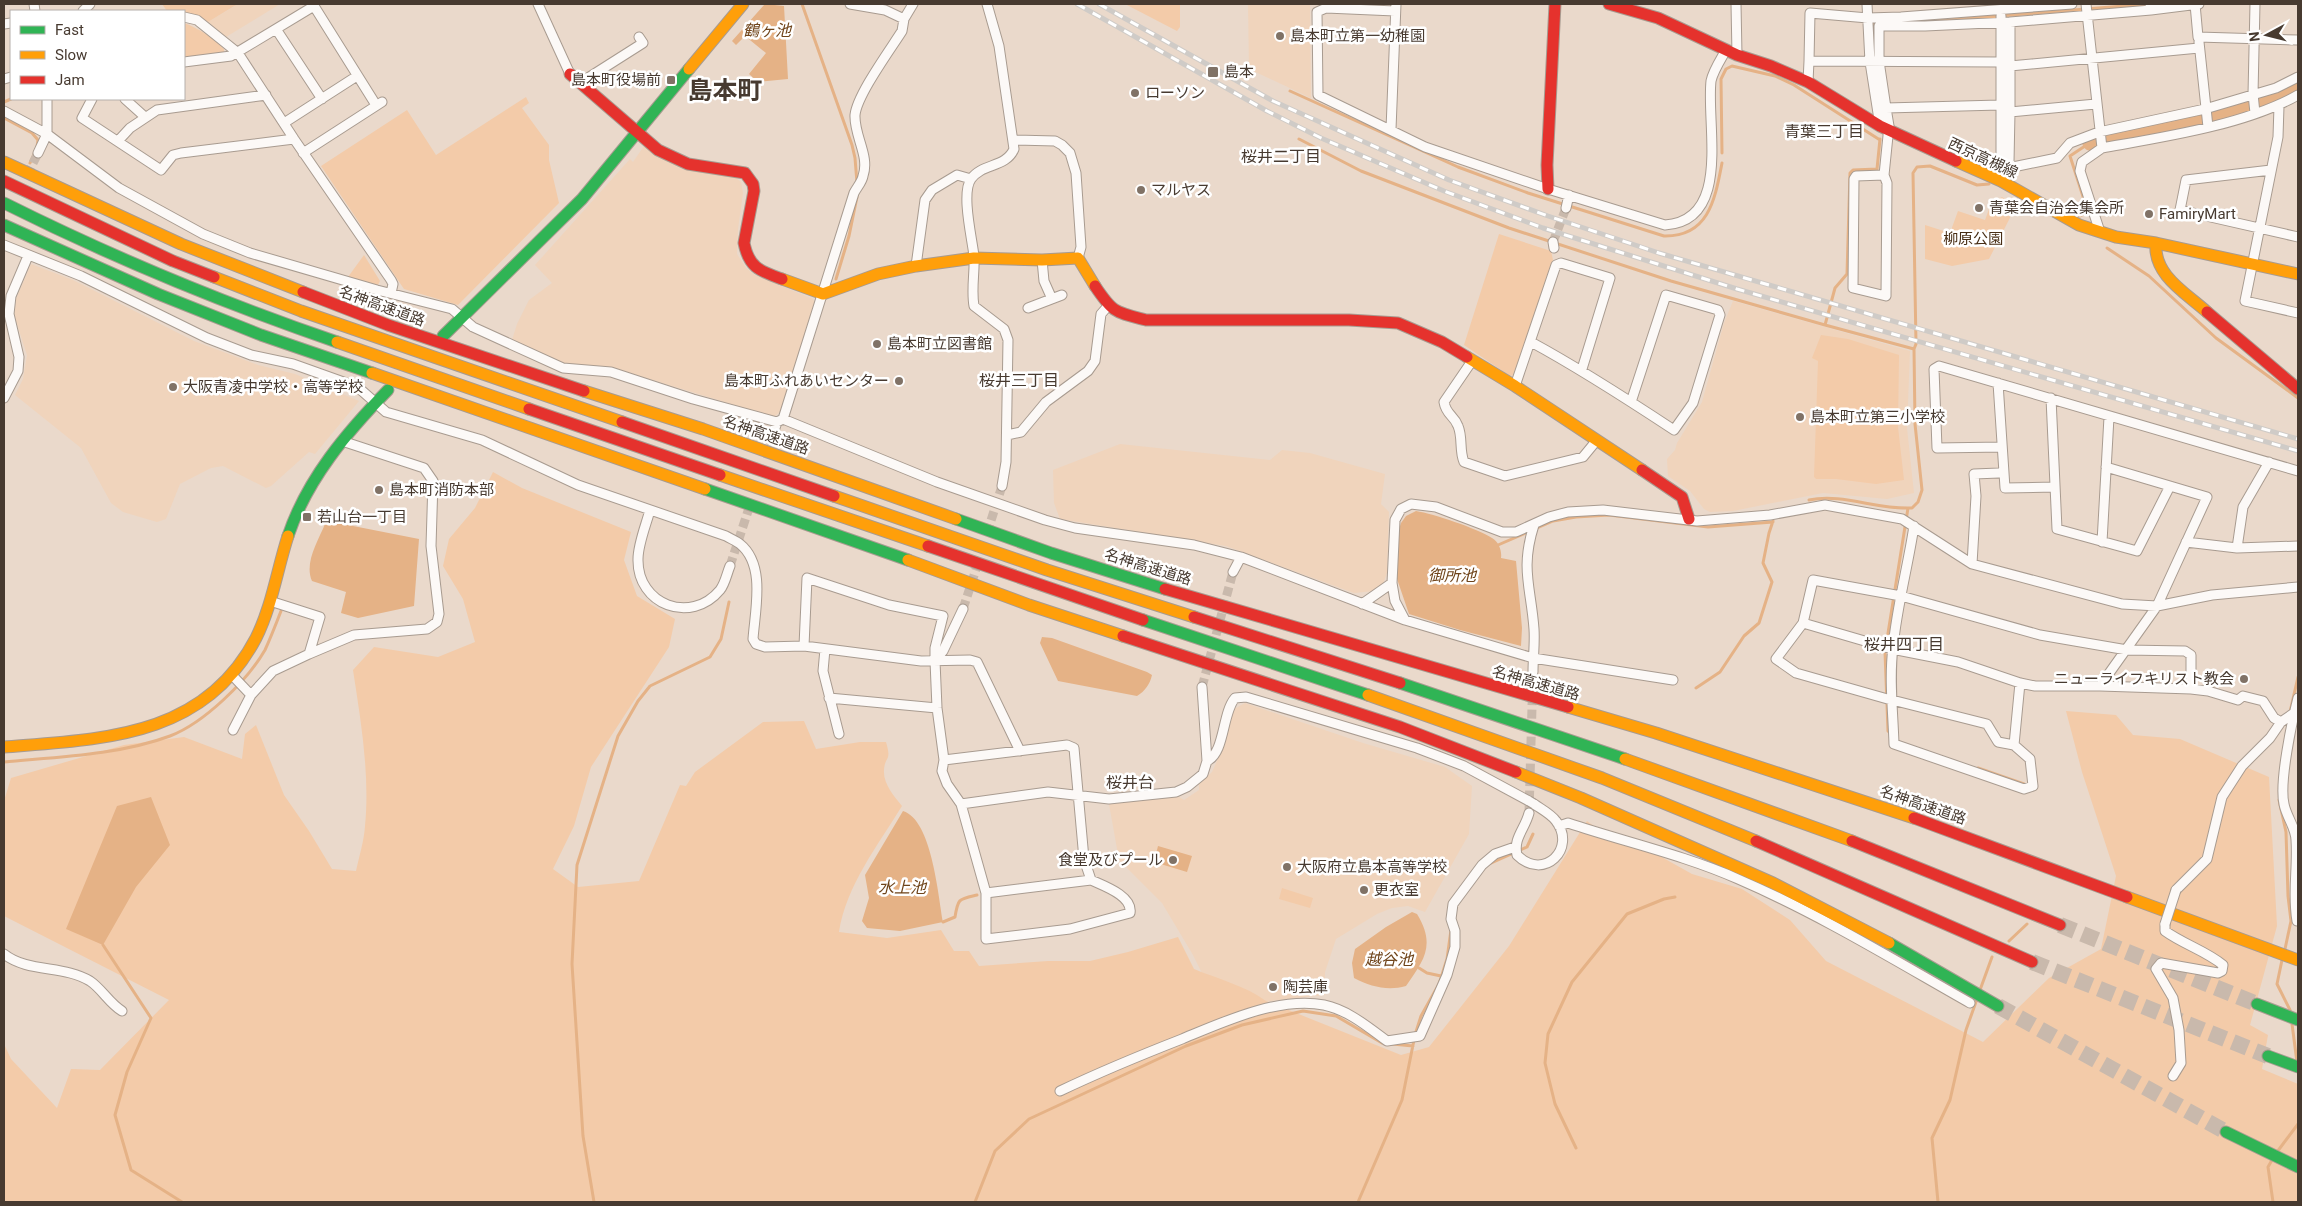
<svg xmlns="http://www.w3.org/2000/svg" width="2302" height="1206" font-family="Roboto,'Noto Sans JP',sans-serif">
  <rect width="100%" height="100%" fill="#ead9cb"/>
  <path fill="#f0d4bc" d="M234 4H280L226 37 208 22 235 6Z
    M1248 4H1310L1311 98 1249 69Z
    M644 146 681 168 736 178 741 182 743 193 738 229 737 254 746 268 755 275 813 299 815 303 781 411 774 417 613 368 563 364 512 340 517 324 529 300 552 283 535 265 630 159 633 162Z
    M31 264 73 280 194 341 258 365 295 374 359 401 315 454 309 452 271 486 266 488 223 466 211 468 180 484 166 519 157 522 123 512 111 503 81 448 15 395 23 379 27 355 14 315 16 299Z
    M1733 301 1910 351 1907 428 1914 493 1887 499 1823 493 1733 511 1710 512 1704 509 1690 491 1668 476 1667 459 1675 450 1677 443 1702 402 1724 323Z
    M1120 444 1270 460 1282 450 1310 453 1385 474 1381 504 1389 512 1387 573 1383 584 1374 591 1354 593 1226 546 1060 519 1054 503 1053 470Z
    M1245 703 1363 743 1445 767 1472 786 1469 834 1425 912 1408 906 1392 908 1377 914 1336 939 1325 972V995L1253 1003 1210 989 1193 955 1162 903 1119 860 1109 804 1177 796 1184 800 1199 790V784L1212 772 1221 752 1234 709Z"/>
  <path fill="#f3cba9" d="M162 4H234L236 5 208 22 184 14V11H167Z
    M1125 4H1180V27L1177 31Z
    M184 23C200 29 212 37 224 49V54L184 59Z
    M526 97 529 103 522 108 549 145V160L559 203 458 305 404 289 321 166 407 110 436 155Z
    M2002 197 2016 206 1989 259 1952 266 1925 259V225L1950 233 1958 211 1985 220 1991 204Z
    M1499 234 1551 251 1553 260 1515 375 1510 376 1464 345Z
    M364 255 380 281 378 285 348 277Z
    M1821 335 1848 339 1899 355 1898 427 1904 480 1876 484 1836 479H1816L1814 477 1818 361 1812 358Z
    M493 472 522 488 631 532 624 560 637 596 675 619 669 647 591 767 574 826 553 869 578 887 639 881 680 785 686 786 695 772 763 722 804 721 816 749 860 742H886C892 762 885 755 884 770 883 784 894 796 902 806 878 845 846 886 839 932L887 938 941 930 954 951H969L979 966 1048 961H1090L1128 952 1178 937 1194 969C1218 979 1246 986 1266 1001L1401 1055 1429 1047 1509 946 1587 821 1599 830 1658 855 1692 874 1742 889 1790 920 1826 961 1983 1042 2049 978 2101 949 2116 876 2082 772 2066 711 2116 715 2133 735 2180 739 2269 777 2277 926 2250 1025 2268 1035 2262 1069 2298 1084V1202H4V1044L11 1059 57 1108 71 1069 100 1070 169 1000 4 916V801L11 778 124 745 184 737 242 759 245 734 256 725 284 795 309 831 332 869 356 871C359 857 364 841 365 826 370 775 361 722 353 670L374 647 438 657 475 642 463 599 443 566 449 539 475 508Z
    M1282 888 1313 898 1310 908 1279 899Z"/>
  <path fill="#e5b286" d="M765 4 784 6 788 79 758 82 749 74 766 53 745 36 736 45 732 41Z
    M1416 511C1434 514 1476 528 1492 538 1499 542 1502 551 1501 558L1516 561 1522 628 1521 646 1460 630 1409 614 1396 576 1398 532 1401 523 1406 516Z
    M325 524H343L419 539 414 606 358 618 341 613 346 592 312 581C304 563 318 541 325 524Z
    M1042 637 1052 638 1147 672 1152 675C1150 684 1145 691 1137 696L1058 681 1040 643Z
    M151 797 170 845 136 887 103 945 66 929 117 806Z
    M903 811C932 820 938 895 943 922L900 931 867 928 862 921 869 898 865 875Z
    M1158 846 1192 856 1187 872 1154 862Z
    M1412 912 1417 914C1436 945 1424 960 1406 986 1388 991 1371 987 1354 978L1352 963 1355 949 1386 927Z"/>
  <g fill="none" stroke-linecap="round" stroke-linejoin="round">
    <path stroke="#e5b286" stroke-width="3" d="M802 4 852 145 855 158 857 183
      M1936 21 2149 4
      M1875 49 1874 23H1880
      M1290 91 1458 167 1528 193 1664 236C1709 237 1715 199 1722 163
      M4 102 11 99
      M4 118 32 133 38 140 37 147
      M1299 139 1361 171 1509 228 1671 281 1825 325 1914 349
      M1722 153 1721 79 1726 69 1732 66 1775 76 1794 85 1880 140
      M30 163 35 152
      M2050 201 2080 216 2088 212 2070 156 2091 142
      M2107 248 2149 276 2216 338 2298 398
      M836 279 849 236 857 197
      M1825 325 1835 288 1847 274 1850 173 1853 170 1877 169 1880 139
      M1809 500C1843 493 1877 510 1912 508L1918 502 1922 490 1915 424 1914 349 1916 344 1913 173 1917 167 1930 166 1977 185 1989 184
      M1498 545 1553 521 1576 517 1609 515 1708 527 1773 522
      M1696 688 1720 672 1744 636 1759 623 1772 582 1763 563 1769 533 1773 521
      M2290 712 2298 677
      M1891 734 1888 731 1885 652 1908 508
      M4 762C57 757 119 755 170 736 204 723 247 681 265 650 271 637 276 624 281 611
      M1978 768 2024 784
      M2279 800 2286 832 2288 896 2291 921 2285 949
      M1489 864 1527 847 1533 834
      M943 922 955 917C958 898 959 899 977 895
      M2009 941 2027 924
      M103 945 151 1018 127 1072 115 1115 131 1170 182 1202
      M2282 960 2277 984 2290 1010
      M1419 968 1427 973 1441 976
      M1980 990 1992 957
      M2292 1024 2297 1062
      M1576 1148 1555 1104 1545 1063 1548 1034 1572 982 1627 914 1664 899 1675 897
      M2277 1152 2298 1124
      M2272 1160 2268 1167 2273 1202
      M594 1202 583 1136 572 964 577 865 618 736 638 701 650 686 710 657 721 639 729 602
      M975 1202 995 1151 1029 1119 1186 1046 1242 1025 1303 1011 1336 1016 1382 1043 1413 1046
      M1358 1202 1402 1100 1415 1035 1421 1016 1439 984 1447 959 1451 930
      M1938 1202 1932 1138 1950 1100 1966 1030 1977 999"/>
    <path stroke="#e5b286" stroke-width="18" d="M2091 142 2195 120 2259 104 2298 85"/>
    <path stroke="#c9b9ac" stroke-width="9" stroke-dasharray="9 4.5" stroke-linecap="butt" d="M27 175 38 153
      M1553 242 1566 208
      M987 533 1002 486
      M730 566 751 502
      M963 609 979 560
      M1202 687 1233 572
      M1529 813 1533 672"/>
    <path stroke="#c9b9ac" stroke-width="16" stroke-dasharray="16 8" stroke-linecap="butt" d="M2060 925 2257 1004
      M2032 962 2268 1056
      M1998 1006 2226 1132"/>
    <defs>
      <path id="street" d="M34 4 35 11
        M538 4 570 74
        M850 4 885 10 904 19
        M987 4 999 46 1014 149C1006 168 982 163 971 179 961 193 972 238 974 256 975 272 971 289 974 306L1004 329 1008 340 1006 462 1002 486
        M1736 4 1737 55
        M1867 4 1870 62 1880 126
        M2086 4 2102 148
        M2150 4 2151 10 2199 4
        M2195 4 2198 37 2298 40
        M2255 4 2253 94 2255 113
        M83 11 90 4
        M1395 11 1326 8 1317 12 1318 95 1425 147 1548 189 1665 225C1732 221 1706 125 1711 81 1713 71 1721 59 1726 50
        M184 17 197 20 238 53 294 139 391 280 393 284 391 293
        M4 24 11 23
        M276 29 322 99
        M2199 42 2208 127
        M1809 61 1810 13 1868 18 1901 17 2072 4
        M184 62 231 56 314 6 376 105
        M2010 66V22L2151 10
        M4 79 11 77
        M1808 82 1809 61 1999 62
        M580 83 643 43 639 37
        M92 99 82 118 161 170 173 155 181 153 294 139
        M125 99 145 117
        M2096 104 2010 112V66L2199 48
        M2000 105 1886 108 1879 61V26H1925L2010 22
        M2279 106 2278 137 2245 301 2298 313
        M4 111 47 134 119 188 203 234 250 253 377 290 452 309 473 327 563 368 611 372 693 399 777 422
        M2010 112 2009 162 2013 167 2057 158 2070 143 2099 132 2205 109 2276 88 2298 77
        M284 123 357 76
        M1391 129 1396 4
        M1014 140 1055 141 1062 145 1070 153 1076 173 1081 247 1078 258
        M118 141 130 128 157 110 266 95
        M38 153 47 134V99
        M303 153 382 102
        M2271 170 2186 180 2180 210 2298 237
        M1884 175 1856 176 1854 179 1853 288 1886 296 1887 183 1884 175 1889 126 1886 108
        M2001 181V16
        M1566 208 1569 195
        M2100 232 2080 171 2082 162 2102 148C2163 137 2245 125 2298 95
        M1553 242 1554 248
        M4 245 81 276 207 338 251 355 293 364 349 384 361 390 386 412 482 440 578 485 726 536C731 539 736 541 740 544 766 565 755 610 753 639L756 644 765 647 804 646 921 661 970 660 977 662 1020 751
        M1042 260 1044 281 1052 299
        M916 266 925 200 932 190 957 175 971 179
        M1028 308 1062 295
        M1531 342C1581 369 1627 399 1674 430L1693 403 1720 315 1718 310 1666 295 1631 402
        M1472 361 1444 402C1446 415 1454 415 1458 426 1463 438 1459 450 1464 462L1505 476 1583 457 1597 440
        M1998 383 2005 488 2055 487
        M1515 386 1556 265 1561 263 1610 278 1582 369
        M4 398 18 371 19 357 9 314 11 296 28 256
        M2051 398 2057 529 2137 551 2170 486
        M783 419 937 482 1045 520 1075 528 1194 545 1241 557 1405 620 1533 658 1673 680
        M1007 435 1021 432 1046 402 1088 371 1095 361 1101 314 1108 306
        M771 440 777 422 783 419 854 193C857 187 862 182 863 176 870 156 854 136 855 115 857 95 890 50 902 31L904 19 913 4
        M2002 447 1937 448 1934 369 1939 366 2298 471
        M650 510C646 525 638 544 638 559 637 605 691 625 720 590 725 584 727 573 730 566
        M1914 526C1908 566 1897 606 1893 647 1889 679 1893 712 1894 744L2024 789 2033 786 2030 759 2014 745 1998 742 1987 724 1892 700H1891L1796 673 1776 659 1803 623 1813 580 1901 596 2040 635 2127 650 2185 651 2191 655V689
        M2102 542 2109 417
        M2186 542 2237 548 2298 546
        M2237 548 2243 507 2269 462
        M1972 564 1976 496 1974 474 1999 473
        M1233 572 1241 557
        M1392 583 1395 520 1401 509 1411 504 1436 507 1502 532H1516L1549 517 1568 512 1603 510 1697 521 1770 515 1825 505 1902 519 1972 564 2122 604 2157 606 2212 595 2298 587
        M1362 604 1392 583 1395 601 1405 620
        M1803 623 1892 649 1958 662 2020 683 2035 686H2100L2157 606 2207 497 2106 467
        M804 646 807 578 889 605 943 616 935 648V661L937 708 944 760 942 771 947 784 961 804 1048 792 1109 799 1176 792 1187 787 1203 774 1207 761 1202 687
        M825 649 823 671 839 734
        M309 654 354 635 427 629 437 622 439 614 431 546 433 481 424 468 342 441
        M935 661 943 651 963 609
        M1533 672C1533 658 1535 643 1534 629 1531 587 1520 569 1534 525
        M231 674 251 695
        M2100 686 2191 689 2208 691 2238 700 2243 696 2263 701 2274 718 2281 722 2294 713
        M829 698 937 708
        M233 730 251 695 273 671 309 654 320 617 270 601
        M2014 745 2020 683
        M944 760 1067 745 1074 748 1084 859 1091 880 986 893
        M1207 761C1225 753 1222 713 1235 698L1246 697 1417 748 1464 766 1529 801
        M961 804 986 893V939L1070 929 1130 913C1133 896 1104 886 1091 880
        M1529 813C1525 829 1513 838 1517 855 1544 882 1577 848 1556 821 1551 814 1541 809 1534 804
        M1559 826 1568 823C1625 842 1684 855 1738 879 1819 914 1894 960 1970 1003
        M2176 890 2207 859 2222 797 2242 766 2270 738 2281 722
        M2297 921C2292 893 2298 868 2296 840 2296 828 2286 816 2284 804 2279 782 2292 721 2298 698
        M2165 924V931C2183 944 2206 951 2223 965L2222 971 2218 973 2161 963 2156 969 2173 998 2179 1030 2181 1063 2173 1076
        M4 954C28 973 64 965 90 981 102 989 109 1003 122 1011
        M1060 1091C1100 1072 1141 1055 1182 1039 1223 1022 1279 996 1324 1005 1348 1010 1368 1027 1387 1041L1420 1036 1447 975 1455 947V931L1451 919 1453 904 1482 865 1495 854 1515 847"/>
      <path id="fast" d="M4 203C112 257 223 303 337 342
        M4 225 158 294 261 335 372 373
        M443 336 582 199 689 69
        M705 489 908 560
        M956 519 1051 553 1165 589
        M288 536C307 479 347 432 388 390
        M1143 620 1368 695
        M1400 683 1625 759
        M1889 943 1998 1006
        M2257 1004 2298 1020
        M2268 1056 2298 1067
        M2226 1132 2298 1167"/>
      <path id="slow" d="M689 69 743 4
        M1956 161 2001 181 2079 225 2116 237 2156 243C2153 275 2186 293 2207 312
        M4 162 181 244 303 292
        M2156 243 2298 274
        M214 277 301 311 622 422
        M782 279 823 294 878 274 916 266 974 258 1042 260 1078 258 1095 286
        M337 342 529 409
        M1467 357 1515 386 1642 470
        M372 373 705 489
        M584 391 703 429 956 519
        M720 475 928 546
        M834 496 1047 570 1194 617
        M908 560 1029 605 1123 636
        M1368 695 1602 778 1756 841
        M1568 707 1656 733 1914 818
        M4 747C102 739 204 738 256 638 272 606 277 570 288 536
        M1625 759 1852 841
        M1516 772 1581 798 1773 883 1889 943
        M2127 897 2298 960"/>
      <path id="jam" d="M1609 4 1658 18 1737 55 1771 66 1808 82 1880 126 1956 161
        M570 74 658 150 688 164 745 173 753 184 754 191 744 243C749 268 760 271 782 279
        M4 181 173 261 214 277
        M1548 189 1547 165 1555 4
        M1095 286C1113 313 1115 312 1146 320H1349L1398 323 1442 342 1467 357
        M303 292 388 325 584 391
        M2207 312 2298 389
        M529 409 720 475
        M622 422 834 496
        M1642 470 1682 497 1689 519
        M928 546 1143 620
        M1165 589 1568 707
        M1194 617 1400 683
        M1123 636 1400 727 1516 772
        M1914 818 2127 897
        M1756 841 2032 962
        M1852 841 2060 925"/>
    </defs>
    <use href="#street" stroke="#a89b90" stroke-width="11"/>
    <use href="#fast" stroke="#a89b90" stroke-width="13"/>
    <use href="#slow" stroke="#a89b90" stroke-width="13"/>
    <use href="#jam" stroke="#a89b90" stroke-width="13"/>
    <use href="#street" stroke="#fcf9f7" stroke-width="9"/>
    <use href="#fast" stroke="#30b455" stroke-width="11"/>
    <use href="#slow" stroke="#ff9f0a" stroke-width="11"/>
    <use href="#jam" stroke="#e5322d" stroke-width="11"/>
    <defs>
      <path id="rail" d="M1077 4 1267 111 1321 138 1444 191 1543 228 1737 289 2298 451
        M1099 4 1273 101 1449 180 1548 216 1659 253 2298 439"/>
    </defs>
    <use href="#rail" stroke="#cfcbc7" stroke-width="5"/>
    <use href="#rail" stroke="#fff" stroke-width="3" stroke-dasharray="9" stroke-linecap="butt"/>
    <defs>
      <path id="street-bridge" d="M1529 801 1534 804
        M2165 924 2176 890"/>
    </defs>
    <use href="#street-bridge" stroke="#a89b90" stroke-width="11" stroke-linecap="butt"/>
    <use href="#street-bridge" stroke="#fcf9f7" stroke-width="9"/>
  </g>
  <g fill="#807266" stroke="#fff" stroke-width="2">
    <circle cx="1280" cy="36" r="5"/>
    <rect x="1207" y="66" width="12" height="12" rx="2.5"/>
    <rect x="666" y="75" width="10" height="10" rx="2.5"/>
    <circle cx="1135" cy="93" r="5"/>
    <circle cx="1141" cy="190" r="5"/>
    <circle cx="1979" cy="208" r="5"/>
    <circle cx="2149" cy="214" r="5"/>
    <circle cx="877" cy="344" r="5"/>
    <circle cx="899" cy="381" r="5"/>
    <circle cx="173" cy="387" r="5"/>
    <circle cx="1800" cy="417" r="5"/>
    <circle cx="379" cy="490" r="5"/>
    <rect x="302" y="512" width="10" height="10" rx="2.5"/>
    <circle cx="2244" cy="679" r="5"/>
    <circle cx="1173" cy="860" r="5"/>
    <circle cx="1287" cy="867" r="5"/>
    <circle cx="1364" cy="890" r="5"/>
    <circle cx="1273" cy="987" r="5"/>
  </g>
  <g text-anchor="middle" stroke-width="5" stroke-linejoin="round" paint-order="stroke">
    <g font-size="15" fill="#473a30" stroke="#fff" text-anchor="start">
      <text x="1290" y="41">島本町立第一幼稚園</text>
      <text x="1224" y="77">島本</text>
      <text x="661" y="85" text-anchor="end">島本町役場前</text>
      <text x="1145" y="98">ローソン</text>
      <text x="1151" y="195">マルヤス</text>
      <text x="1989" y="213">青葉会自治会集会所</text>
      <text x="2159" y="219">FamiryMart</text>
      <text x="887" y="349">島本町立図書館</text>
      <text x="889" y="386" text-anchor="end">島本町ふれあいセンター</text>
      <text x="183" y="392">大阪青凌中学校・高等学校</text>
      <text x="1810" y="422">島本町立第三小学校</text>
      <text x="389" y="495">島本町消防本部</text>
      <text x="317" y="522">若山台一丁目</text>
      <text x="2234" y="684" text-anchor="end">ニューライフキリスト教会</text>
      <text x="1163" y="865" text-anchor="end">食堂及びプール</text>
      <text x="1297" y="872">大阪府立島本高等学校</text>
      <text x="1374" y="895">更衣室</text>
      <text x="1283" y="992">陶芸庫</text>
    </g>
    <g font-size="15" fill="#473a30" stroke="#fff">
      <text transform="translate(1983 158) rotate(25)" y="5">西京高槻線</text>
      <text transform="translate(382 306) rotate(20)" y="5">名神高速道路</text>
      <text transform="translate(766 435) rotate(19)" y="5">名神高速道路</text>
      <text transform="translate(1148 567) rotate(17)" y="5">名神高速道路</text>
      <text transform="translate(1536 683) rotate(16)" y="5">名神高速道路</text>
      <text transform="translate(1923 805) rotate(19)" y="5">名神高速道路</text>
    </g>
    <g font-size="15" fill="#482e15" stroke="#fff">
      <text x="1973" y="244">柳原公園</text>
    </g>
    <g font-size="16" font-style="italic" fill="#6f441a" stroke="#fff">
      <text x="767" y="36">鶴ヶ池</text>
      <text x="1452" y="581">御所池</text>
      <text x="902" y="893">水上池</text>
      <text x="1389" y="965">越谷池</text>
    </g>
    <g font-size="16" fill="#473a30" stroke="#fff">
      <text x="1824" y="137">青葉三丁目</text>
      <text x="1281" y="162">桜井二丁目</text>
      <text x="1019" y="386">桜井三丁目</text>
      <text x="1904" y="650">桜井四丁目</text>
      <text x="1130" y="788">桜井台</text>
    </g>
    <g font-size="25" font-weight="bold" fill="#473a30" stroke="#fff">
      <text x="725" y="99">島本町</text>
    </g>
  </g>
  <rect width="2302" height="1206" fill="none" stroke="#473a30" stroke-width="10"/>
  <rect x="10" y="10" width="175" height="90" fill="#ffffff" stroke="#b5b0ac"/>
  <rect x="20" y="26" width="25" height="8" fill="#30b455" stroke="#b5b0ac"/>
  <text x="55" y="35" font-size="15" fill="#473a30">Fast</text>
  <rect x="20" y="51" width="25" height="8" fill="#ff9f0a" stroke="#b5b0ac"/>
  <text x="55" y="60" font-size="15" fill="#473a30">Slow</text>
  <rect x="20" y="76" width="25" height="8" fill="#e5322d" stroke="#b5b0ac"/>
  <text x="55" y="85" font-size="15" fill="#473a30">Jam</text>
  <g transform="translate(2267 35) rotate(263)" stroke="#ffffff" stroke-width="4" paint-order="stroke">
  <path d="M0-4L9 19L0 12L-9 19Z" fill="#473a30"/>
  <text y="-8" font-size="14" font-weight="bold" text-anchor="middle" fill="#473a30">N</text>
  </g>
</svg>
